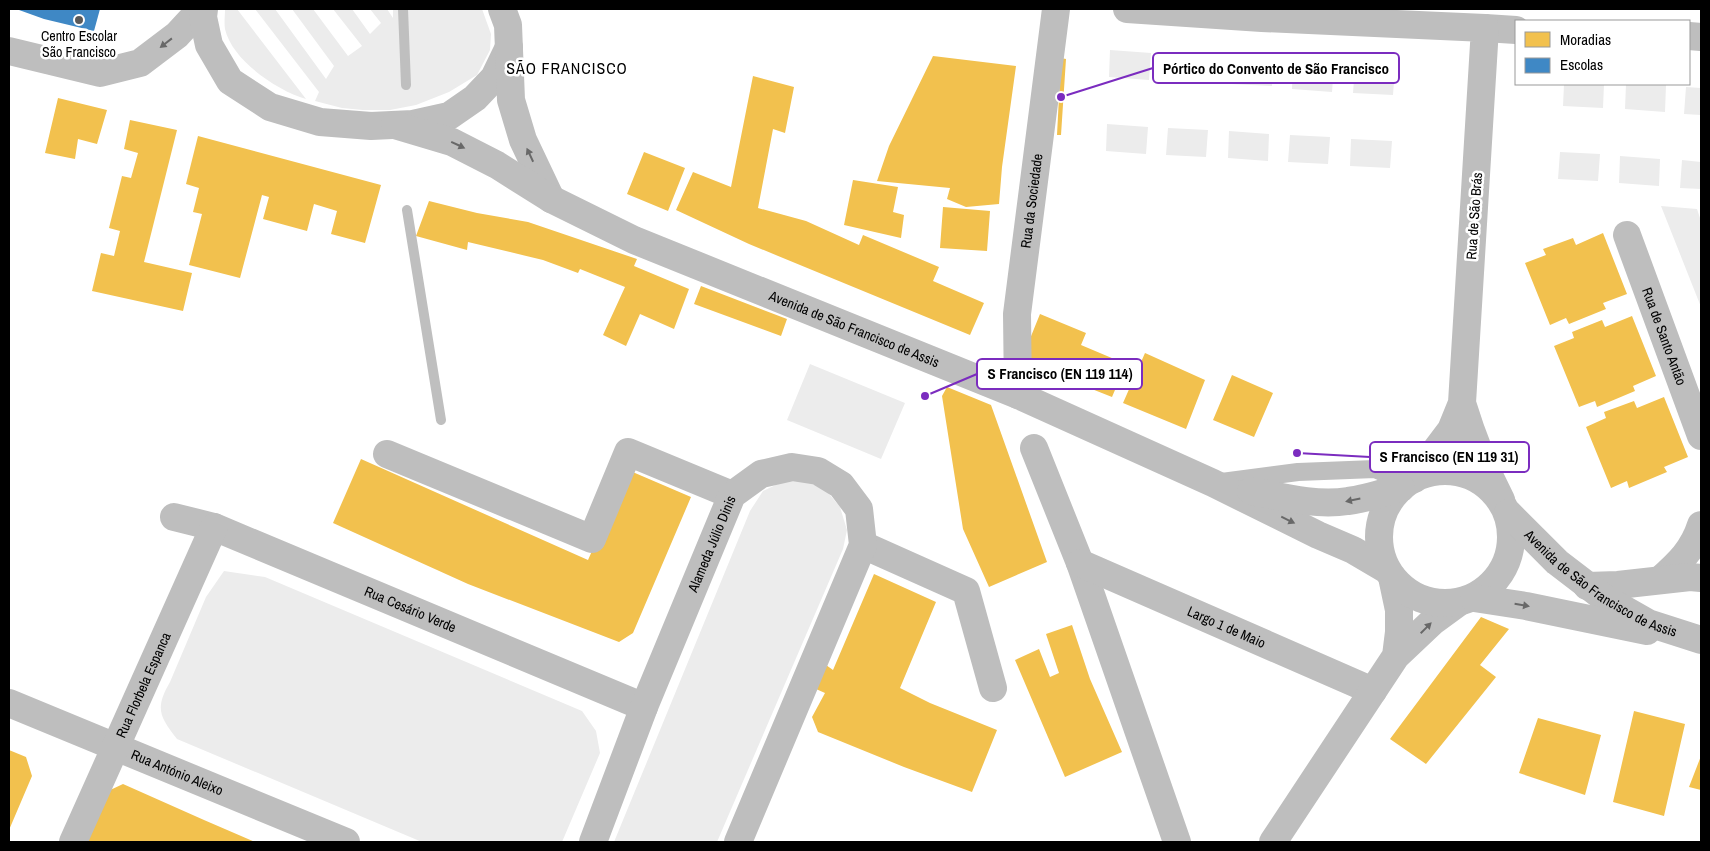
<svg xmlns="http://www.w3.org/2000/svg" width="1710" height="851" font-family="'Archivo Narrow',sans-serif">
  <rect width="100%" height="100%" fill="#fff"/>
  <path fill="#ececec" d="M225 9H237L306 99C276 90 232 60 225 29 224 23 225 15 225 9Z
    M255 9H275L326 79 334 66 292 9H313L348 56 362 46 333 9H352L370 34 381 23 370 9H387L393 18V9H482L491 34 490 50 477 75 449 92 416 105 390 110H363L342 108 315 101 319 92Z
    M1110 50 1151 53 1149 80 1109 77Z
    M1233 57 1273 59 1272 86 1231 84Z
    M1293 62 1334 65 1332 92 1292 89Z
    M1355 66 1395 68 1393 95 1353 93Z
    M1564 84H1604L1603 108 1563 106Z
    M1626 84 1666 85 1665 112 1625 109Z
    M1686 87 1701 88V115L1684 114Z
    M1107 124 1148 127 1146 154 1106 151Z
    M1168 128 1208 130 1206 157 1166 155Z
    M1229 131 1269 134 1268 161 1228 158Z
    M1290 135 1330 137 1328 164 1288 162Z
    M1351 139 1392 141 1390 168 1350 166Z
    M1560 152 1600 154 1598 181 1558 179Z
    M1620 156 1660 159 1659 186 1619 183Z
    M1682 160 1701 162V189L1680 188Z
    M1661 206 1697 209 1701 221V307Z
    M810 364 905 403 881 459 787 420Z
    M804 479 825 489 840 507 847 530 843 549 717 842H614L750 511 763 491 782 482Z
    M224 571 265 577 582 711 596 731 600 753 562 842H422L177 739C159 716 155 708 170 682L206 597Z"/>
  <path fill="#f2c14e" d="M933 56 1016 66 1002 167 999 204 966 207 947 199 950 188 877 181 889 146Z
    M1061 58 1066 59 1061 135H1057Z
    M753 76 794 87 785 133 773 129 758 208 806 221 859 245 863 235 939 267 933 281 984 303 970 335 749 244 676 210 693 172 731 187Z
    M58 98 107 110 97 144 78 139 75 159 45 153Z
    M130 120 177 130 144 262 192 273 183 311 92 291 101 253 114 256 120 231 109 228 122 176 131 178 138 153 124 149Z
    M198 136 381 185 365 243 331 234 337 211 314 204 307 231 263 219 269 197 262 195 240 278 189 265 202 214 193 212 199 188 186 184Z
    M644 152 685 168 668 211 627 194Z
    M853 180 898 187 893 212 904 215 901 238 844 225Z
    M429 201 477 213 528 222 637 259 634 266 689 289 674 329 640 314 626 346 603 335 625 287 580 269 578 273 543 260 468 242 467 250 416 236Z
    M943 207 990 211 987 251 940 248Z
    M1603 233 1627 294 1603 303 1606 309 1569 324 1566 318 1550 325 1525 263 1546 255 1543 249 1573 238 1576 245Z
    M701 286 787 319 781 336 694 304Z
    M1040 314 1086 333 1081 345 1126 364 1112 397 1021 361Z
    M1632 316 1656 376 1633 386 1635 391 1597 407 1595 401 1579 407 1554 346 1574 338 1572 332 1602 320 1605 327Z
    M1145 353 1205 380 1186 429 1123 403Z
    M1232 375 1273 393 1254 437 1213 420Z
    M947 387 991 405 1047 562 989 587 963 529 942 396Z
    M1664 397 1688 457 1664 467 1667 472 1629 488 1627 481 1611 488 1586 427 1606 418 1604 412 1634 401 1637 408Z
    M361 459 588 560 628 470 691 497 633 633 619 642 468 584 333 523Z
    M874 574 936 602 900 688 930 703 997 730 972 792 904 767 818 732 812 717 825 693 816 689 826 665 833 670Z
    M1481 617 1509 629 1480 665 1496 677 1426 764 1390 739Z
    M1072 625 1090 679 1122 752 1065 777 1015 660 1039 649 1050 677 1059 673 1046 634Z
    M1634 711 1685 724 1664 816 1613 802Z
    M1538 718 1601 735 1585 795 1519 773Z
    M9 750 26 757 32 776 9 830Z
    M1701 756V790L1689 787Z
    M123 784 204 820 255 842H86L106 792Z"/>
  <path fill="#3f88c5" d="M19 9H100L94 31 44 19 19 10Z"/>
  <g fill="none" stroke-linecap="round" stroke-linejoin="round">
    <path stroke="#bfbfbf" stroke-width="10" d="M403 9 406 85
      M407 210 441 420"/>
    <path stroke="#bebebe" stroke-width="18" d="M1214 483 1298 472 1375 469 1407 483"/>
    <path stroke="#bebebe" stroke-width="28" id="s1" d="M1018 395 1017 314 1056 9"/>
    <g stroke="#bebebe" stroke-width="28">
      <path d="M1485 28 1516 30"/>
      <path d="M1689 36 1701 37"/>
      <path id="s2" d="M1627 235 1701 436"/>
      <path d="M1034 448 1080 563 1177 842"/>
      <path d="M387 454 592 539 628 452 732 495"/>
      <path id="s3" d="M174 517 214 527 644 707"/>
      <path d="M863 545 966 591 993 688"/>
      <path id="s4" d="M1080 563 1373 691"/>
      <path d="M1660 580C1679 563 1693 550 1701 525"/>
      <path d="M1587 586 1618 585 1690 577 1701 578"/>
      <path id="s5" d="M9 703 346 842"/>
      <path id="s6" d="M73 842 214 527"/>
      <path id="s7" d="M593 842 644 707 732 495 761 474 792 467 818 471 841 485 859 509 863 545 738 842"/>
    </g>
    <path stroke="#bebebe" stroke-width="28" d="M1127 9 1262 18 1485 28 1462 403 1451 430 1414 479
      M9 51 100 73 140 63 177 35 201 9
      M1462 403C1473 439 1484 467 1501 500
      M1392 577 1399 610V632L1396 656
      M1273 842 1396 656 1432 622 1458 603"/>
    <g stroke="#bebebe" stroke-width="28">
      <path d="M204 9 203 17 209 45 230 81 270 107 320 122 371 126 413 124 449 116 475 98 494 78 509 47"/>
      <path d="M502 9 508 25 511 100 523 140 551 199"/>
      <path id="s8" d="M395 125 452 142 497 165 551 199 634 240 1018 395 1213 483 1318 535 1353 550 1387 570"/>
      <circle cx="1445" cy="537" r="66"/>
      <path d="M1251 491C1282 497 1316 506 1348 501 1365 499 1383 493 1401 488"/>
      <path id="s9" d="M1508 513 1557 562 1604 598 1648 623 1701 640"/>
      <path d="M1474 598 1526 606 1647 631"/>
    </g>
  </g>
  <defs><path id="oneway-solid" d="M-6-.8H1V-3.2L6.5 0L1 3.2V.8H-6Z" transform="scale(1.25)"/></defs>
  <g fill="#686868">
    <use href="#oneway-solid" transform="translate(166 43) rotate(142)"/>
    <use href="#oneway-solid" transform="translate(458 145) rotate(25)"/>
    <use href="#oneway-solid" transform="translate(530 155) rotate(-115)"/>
    <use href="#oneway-solid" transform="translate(1353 500) rotate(168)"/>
    <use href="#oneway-solid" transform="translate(1288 520) rotate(26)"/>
    <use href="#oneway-solid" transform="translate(1522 605) rotate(10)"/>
    <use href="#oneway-solid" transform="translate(1426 628) rotate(-45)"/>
  </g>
  <circle fill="#595959" stroke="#fff" stroke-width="2" cx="79" cy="20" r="5"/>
  <g text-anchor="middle" stroke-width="5" stroke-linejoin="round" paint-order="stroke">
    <g font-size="14" fill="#000" stroke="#fff">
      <text x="79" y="41">Centro Escolar<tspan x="79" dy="16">São Francisco</tspan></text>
    </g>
    <g font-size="14" fill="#000" stroke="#fff">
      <text dy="5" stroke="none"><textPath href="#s1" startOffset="195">Rua da Sociedade</textPath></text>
      <text transform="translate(1474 216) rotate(-86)" y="5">Rua de São Brás</text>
      <text dy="5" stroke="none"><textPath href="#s8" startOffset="504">Avenida de São Francisco de Assis</textPath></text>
      <text dy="5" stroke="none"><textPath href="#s2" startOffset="108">Rua de Santo Antão</textPath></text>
      <text dy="5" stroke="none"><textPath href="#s7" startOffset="321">Alameda Júlio Dinis</textPath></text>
      <text dy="5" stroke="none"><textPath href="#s9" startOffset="118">Avenida de São Francisco de Assis</textPath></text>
      <text dy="5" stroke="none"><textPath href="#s3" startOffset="254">Rua Cesário Verde</textPath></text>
      <text dy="5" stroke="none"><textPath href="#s4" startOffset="160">Largo 1 de Maio</textPath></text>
      <text dy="5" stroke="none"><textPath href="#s6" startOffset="172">Rua Florbela Espanca</textPath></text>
      <text dy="5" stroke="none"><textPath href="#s5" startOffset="182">Rua António Aleixo</textPath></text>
    </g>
    <g font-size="16" letter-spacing="1" fill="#000" stroke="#fff">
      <text x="567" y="74">SÃO FRANCISCO</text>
    </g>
  </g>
  <path fill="none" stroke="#7b2cbf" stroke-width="2" d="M1061 97L1153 68M925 396L977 374M1297 453L1370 457"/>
  <g fill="#7b2cbf" stroke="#fff" stroke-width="2">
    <circle cx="1061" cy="97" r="5"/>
    <circle cx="925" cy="396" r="5"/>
    <circle cx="1297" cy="453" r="5"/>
  </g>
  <g fill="#fff" stroke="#7b2cbf" stroke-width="2">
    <rect x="1153" y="53" width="246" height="30" rx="5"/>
    <rect x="977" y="359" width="165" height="30" rx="5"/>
    <rect x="1370" y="442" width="159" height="30" rx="5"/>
  </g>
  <g font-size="15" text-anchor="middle" font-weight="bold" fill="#000">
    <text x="1276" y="74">Pórtico do Convento de São Francisco</text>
    <text x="1060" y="379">S Francisco (EN 119 114)</text>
    <text x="1449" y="462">S Francisco (EN 119 31)</text>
  </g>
  <rect width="1710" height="851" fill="none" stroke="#000000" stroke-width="20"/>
  <rect x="1515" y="20" width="175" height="65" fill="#ffffff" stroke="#999999"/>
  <rect x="1525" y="32" width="25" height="15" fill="#f2c14e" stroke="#999999"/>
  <text x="1560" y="45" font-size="15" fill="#000000">Moradias</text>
  <rect x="1525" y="58" width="25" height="15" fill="#3f88c5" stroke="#999999"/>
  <text x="1560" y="70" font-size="15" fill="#000000">Escolas</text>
</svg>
